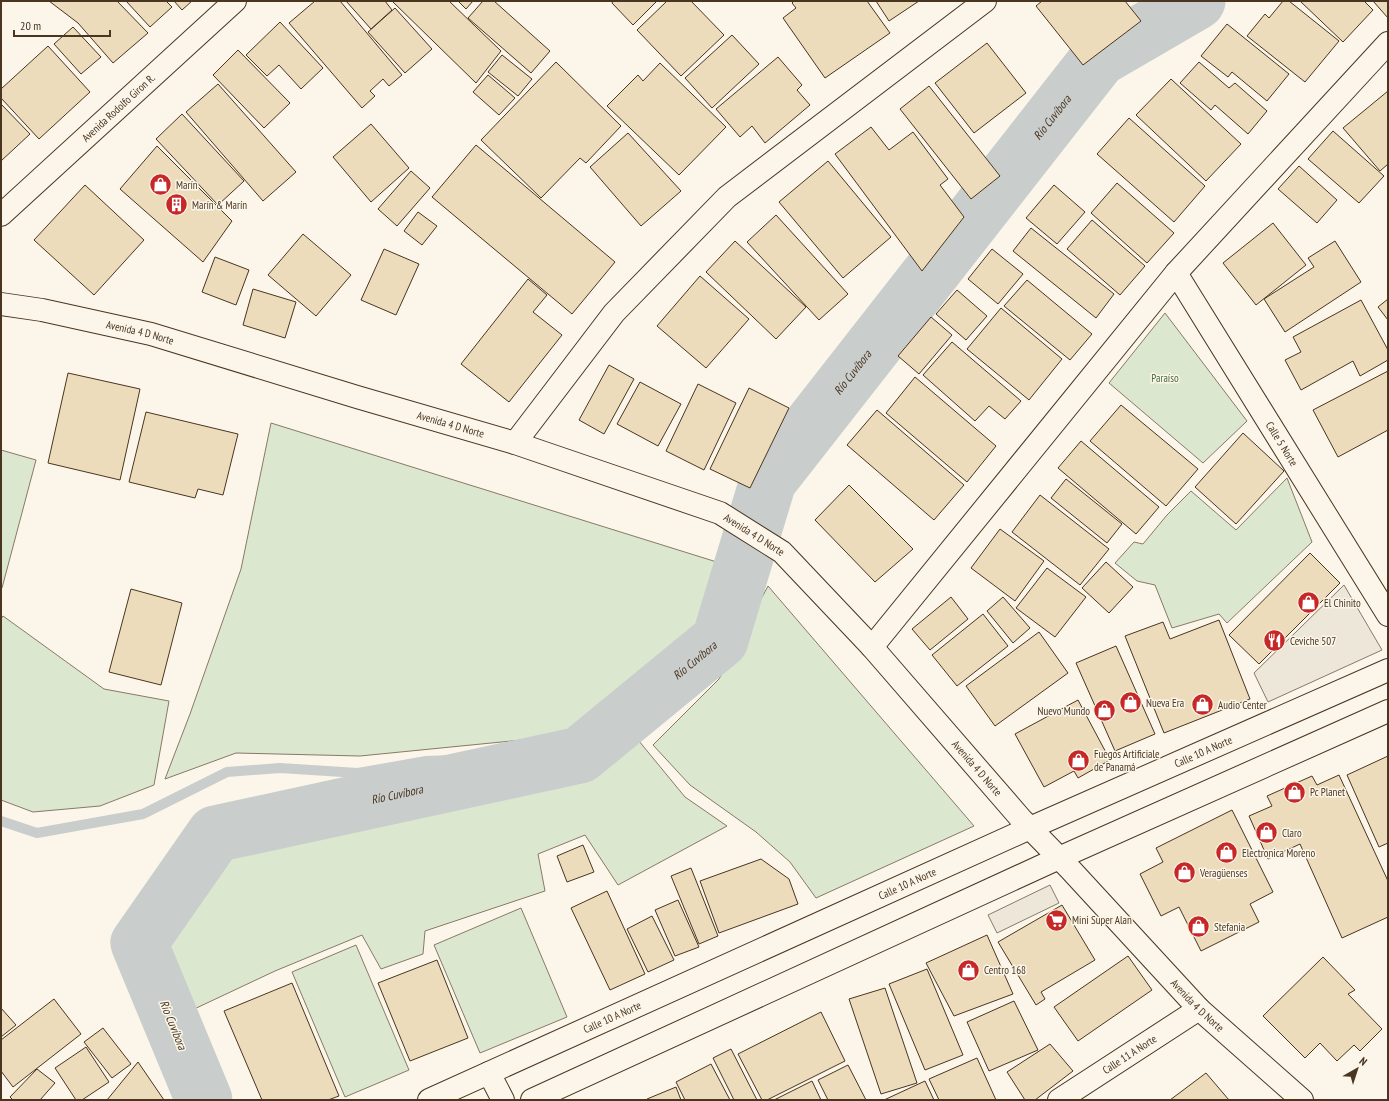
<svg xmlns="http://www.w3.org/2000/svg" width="1389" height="1101" font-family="'PT Sans Narrow',sans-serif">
  <rect width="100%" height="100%" fill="#fbf6e9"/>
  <path fill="#dce7d0" stroke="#887966" d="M1165 313 1247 421 1203 463 1109 383Z
    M271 423 720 563 698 631 562 736 360 756 236 753 165 779 190 714 241 569Z
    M1 450 36 460 2 588 1 587Z
    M1287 478 1312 542 1227 623 1219 614 1172 628 1155 585 1137 581 1115 563 1134 542 1143 544 1167 515 1191 491 1236 530Z
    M768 586 974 826 816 898 790 862 756 832 690 785 653 745 719 679Z
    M3 616 104 689 169 701 154 785 100 806 33 812 1 800V619Z
    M634 735 685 797 727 826 618 885 585 835 538 854 545 891 425 931 423 954 381 969 362 935 275 971 190 1011 163 943 228 848 589 770Z
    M521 908 567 1017 480 1053 434 945Z
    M356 945 409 1070 345 1097 292 972Z"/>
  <path fill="#ede7d9" stroke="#887966" d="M1344 585 1382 650 1268 702 1254 673Z
    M1050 885 1059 903 997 933 988 915Z"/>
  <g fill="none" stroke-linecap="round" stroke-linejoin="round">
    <path stroke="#c9cecd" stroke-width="10" d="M1 821 37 833 143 814 227 772 280 768 358 773 426 761 580 755"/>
    <path stroke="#c9cecd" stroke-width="57" id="s1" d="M204 1100 139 943 215 834 580 755 720 640 768 481 1099 58 1197 1"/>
  </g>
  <path fill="#ecdcbc" stroke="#4a3520" d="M49 1H117L148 33 113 63 78 23Z
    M126 1H166L172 7 150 27Z
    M174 1H192L182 10Z
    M315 1H340L402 75 389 86 383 79 370 91 375 96 362 108 289 23Z
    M346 1H385L392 10 371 29Z
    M392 1H449L501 51 476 83Z
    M458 1H473L466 9Z
    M483 1H494L550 51 531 73 468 18Z
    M613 1H657L633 25 612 3Z
    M667 1H691L724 35 681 76 637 30Z
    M794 1H867L890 33 825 78 783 18 796 8 792 3Z
    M876 1H919L889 21Z
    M1042 1H1125L1141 21 1083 65 1036 6Z
    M1283 1H1289L1339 41 1305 82 1247 36 1265 14 1269 18Z
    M1300 1H1364L1373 10 1343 42Z
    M1373 1H1388V18Z
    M395 8 432 49 405 73 368 32Z
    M280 22 323 68 301 89 279 65 267 76 246 55Z
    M1227 24 1289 74 1267 101 1232 72 1228 77 1201 56Z
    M73 27 101 57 81 74 54 44Z
    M732 35 759 64 712 108 685 78Z
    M987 43 1026 93 974 133 935 83Z
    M48 46 90 92 39 139 1 98V89Z
    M238 50 290 103 264 128 213 75Z
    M502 55 532 79 518 96 488 72Z
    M778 57 802 85 797 90 810 105 765 143 752 126 740 137 716 109Z
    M556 62 621 126 586 163 580 158 541 198 481 140Z
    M1199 62 1229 88 1235 83 1267 111 1248 134 1215 105 1211 110 1180 83Z
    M660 63 726 127 679 175 607 106 638 75 643 81Z
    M488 75 515 98 499 115 473 92Z
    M1171 79 1241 144 1206 181 1136 115Z
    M218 84 296 172 263 201 186 112Z
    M929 86 1000 176 971 199 900 109Z
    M1388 91V164L1380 171 1343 128Z
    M1 104 30 134 1 161Z
    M182 114 244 181 218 205 156 139Z
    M1129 118 1205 186 1174 222 1097 154Z
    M371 124 409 168 371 202 333 157Z
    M871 127 889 150 913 132 948 179 940 185 964 217 922 271 835 154Z
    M1333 131 1384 176 1359 203 1308 159Z
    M628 133 681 191 641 226 590 167Z
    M476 145 615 262 572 314 432 197Z
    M157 146 232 221 203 262 120 189Z
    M828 161 891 237 843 278 779 202Z
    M1299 166 1337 200 1317 223 1278 189Z
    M411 171 430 188 397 226 378 209Z
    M1117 183 1174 233 1147 263 1091 213Z
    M85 185 144 240 94 295 34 240Z
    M1054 185 1085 212 1057 244 1026 218Z
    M418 212 437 226 422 245 404 231Z
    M776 215 848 294 819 320 747 242Z
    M1092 220 1145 266 1120 295 1067 249Z
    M1273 223 1306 265 1256 305 1223 263Z
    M1031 228 1114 294 1096 318 1013 251Z
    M303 234 351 275 316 316 268 275Z
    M735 241 806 307 776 339 706 272Z
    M1335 241 1361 282 1285 332 1264 299 1314 267 1308 258Z
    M384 249 419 264 396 315 361 300Z
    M992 249 1023 274 998 304 968 279Z
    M215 257 249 270 236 305 202 292Z
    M700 276 749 319 706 368 657 326Z
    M528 279 547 295 533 312 562 335 509 402 461 364Z
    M1027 280 1092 334 1070 360 1004 306Z
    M253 289 296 302 285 338 243 325Z
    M957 290 987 316 966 340 936 314Z
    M1388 299V320L1378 307Z
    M1361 300 1388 350V360L1360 376 1353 361 1301 390 1285 360 1301 352 1293 337Z
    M1001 308 1062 359 1029 400 967 349Z
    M931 317 952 335 919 374 898 356Z
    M952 342 1021 401 1005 419 989 406 975 421 923 375Z
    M609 365 634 379 604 434 579 420Z
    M1388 371V430L1338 457 1313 410Z
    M68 373 140 389 120 480 48 463Z
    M915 377 996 446 967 482 886 413Z
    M640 382 681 404 658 446 617 424Z
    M698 384 736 403 704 470 666 451Z
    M749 388 789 408 750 488 710 469Z
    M1121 405 1198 469 1166 506 1090 441Z
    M877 410 964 485 934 520 847 445Z
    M146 412 238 434 223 495 198 489 195 498 129 482Z
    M1243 433 1284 471 1236 524 1195 487Z
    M1081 441 1159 507 1136 534 1058 468Z
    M1066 479 1122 524 1107 543 1051 498Z
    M849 485 913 549 875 582 815 520Z
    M1040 495 1109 549 1080 585 1012 532Z
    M1000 529 1044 561 1015 601 971 568Z
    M1310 553 1340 583 1259 664 1229 635Z
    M1106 562 1133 587 1109 613 1082 588Z
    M1047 568 1086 597 1055 637 1016 608Z
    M131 589 182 603 161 685 109 672Z
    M951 597 968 619 930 650 912 629Z
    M1003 597 1030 628 1013 643 987 611Z
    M983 614 1008 646 957 686 932 655Z
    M1219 620 1250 699 1164 733 1125 636 1163 622 1170 639Z
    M1039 632 1068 673 995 726 966 686Z
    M1116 646 1155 734 1115 751 1076 663Z
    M1078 700 1110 760 1078 778 1074 771 1044 787 1015 734Z
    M1388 756V843L1379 847 1347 775Z
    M1339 775 1388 881V917L1342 938 1300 844 1268 859 1249 816 1272 806 1267 796 1312 776 1317 785Z
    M1232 810 1273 892 1250 904 1259 922 1201 951 1179 907 1161 916 1140 874 1163 862 1156 848Z
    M583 845 594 872 567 882 557 856Z
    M761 859 789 879 798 904 719 933 700 881Z
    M691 868 718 936 699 944 671 876Z
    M607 891 645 974 610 990 571 908Z
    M678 900 699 947 675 956 655 910Z
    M1062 905 1095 960 1041 992 1045 999 1036 1005 998 942Z
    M652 916 674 960 648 972 627 929Z
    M987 935 1013 994 954 1016 926 963Z
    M1128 956 1152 990 1078 1041 1054 1007Z
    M1323 957 1355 990 1348 994 1382 1029 1360 1051 1354 1045 1337 1061 1320 1043 1305 1058 1263 1016Z
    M437 960 468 1038 410 1061 378 983Z
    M927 969 963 1055 925 1070 889 984Z
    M292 983 339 1096 328 1100H262L224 1011Z
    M885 988 917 1083 881 1094 849 999Z
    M54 999 81 1034 13 1087 1 1071V1040Z
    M1014 1001 1038 1050 989 1071 967 1022Z
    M1 1008 16 1025 1 1037Z
    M821 1012 845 1061 767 1100H762L738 1054Z
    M103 1028 131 1064 112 1078 84 1042Z
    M1050 1044 1073 1071 1035 1100H1025L1007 1072Z
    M86 1047 109 1082 82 1100H76L55 1068Z
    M731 1049 757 1100H734L713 1058Z
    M977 1058 996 1100H939L929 1079Z
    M138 1062 164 1100H107Z
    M711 1064 730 1100H685L676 1082Z
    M848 1065 866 1100H828L818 1080Z
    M37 1069 55 1083 40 1100H13L10 1097Z
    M1206 1073 1229 1100H1170Z
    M812 1081 821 1100H774Z
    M925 1081 934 1100H884Z
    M676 1087 681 1100H647V1099Z"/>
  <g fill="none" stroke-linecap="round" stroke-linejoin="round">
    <defs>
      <g id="minor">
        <path id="s2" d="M1176 273 1388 615"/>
        <path id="s3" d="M1 304 42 310 151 334 357 397 515 443 720 513 782 552 872 647 1022 820 1070 869 1199 1009 1302 1100"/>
        <path d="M515 443 614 313 727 197 985 1"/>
        <path d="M872 647 1176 273 1388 43"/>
        <path d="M489 1073 503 1100"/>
        <path id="s4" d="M1059 1100 1199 1009"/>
      </g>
      <g id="secondary">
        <path id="s5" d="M1 215 235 1"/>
      </g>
      <g id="primary">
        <path id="s6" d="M429 1100 1030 828 1388 670"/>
        <path d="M532 1100 1059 858 1388 711"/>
      </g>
    </defs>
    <use href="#minor" stroke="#4a3520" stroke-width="24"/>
    <use href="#secondary" stroke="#4a3520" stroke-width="24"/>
    <use href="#primary" stroke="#4a3520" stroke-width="24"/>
    <use href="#minor" stroke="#fbf6e9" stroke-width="22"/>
    <use href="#secondary" stroke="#fbf6e9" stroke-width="22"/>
    <use href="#primary" stroke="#fbf6e9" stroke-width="22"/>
  </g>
  <defs>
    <symbol id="shop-disc" viewBox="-11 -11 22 22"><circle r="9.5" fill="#c62828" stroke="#fbf6e9"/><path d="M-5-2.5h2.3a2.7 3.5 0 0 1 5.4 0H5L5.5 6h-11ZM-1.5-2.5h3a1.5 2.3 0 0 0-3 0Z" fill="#fff"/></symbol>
    <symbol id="building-disc" viewBox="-11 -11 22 22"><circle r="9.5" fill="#c62828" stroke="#fbf6e9"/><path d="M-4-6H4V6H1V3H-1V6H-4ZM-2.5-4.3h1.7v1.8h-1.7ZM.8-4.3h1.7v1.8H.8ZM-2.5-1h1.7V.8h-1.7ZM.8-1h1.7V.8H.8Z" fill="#fff"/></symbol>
    <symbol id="restaurant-disc" viewBox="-11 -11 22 22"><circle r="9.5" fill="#c62828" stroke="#fbf6e9"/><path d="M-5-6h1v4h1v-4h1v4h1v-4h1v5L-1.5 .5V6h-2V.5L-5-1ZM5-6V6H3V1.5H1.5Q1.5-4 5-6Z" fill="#fff"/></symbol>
    <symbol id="supermarket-disc" viewBox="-11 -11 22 22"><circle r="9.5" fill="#c62828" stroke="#fbf6e9"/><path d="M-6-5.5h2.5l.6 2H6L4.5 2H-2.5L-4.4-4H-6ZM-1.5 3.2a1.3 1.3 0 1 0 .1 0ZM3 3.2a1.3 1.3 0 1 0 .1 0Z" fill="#fff"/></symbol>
  </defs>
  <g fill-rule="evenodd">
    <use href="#shop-disc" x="148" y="172" width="25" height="25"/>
    <use href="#building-disc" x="164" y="192" width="25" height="25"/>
    <use href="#shop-disc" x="1296" y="590" width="25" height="25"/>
    <use href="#restaurant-disc" x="1262" y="628" width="25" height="25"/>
    <use href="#shop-disc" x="1118" y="690" width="25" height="25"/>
    <use href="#shop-disc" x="1190" y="692" width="25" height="25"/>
    <use href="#shop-disc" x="1092" y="698" width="25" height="25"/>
    <use href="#shop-disc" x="1066" y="748" width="25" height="25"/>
    <use href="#shop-disc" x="1282" y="780" width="25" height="25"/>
    <use href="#shop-disc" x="1254" y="820" width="25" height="25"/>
    <use href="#shop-disc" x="1214" y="840" width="25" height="25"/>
    <use href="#shop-disc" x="1172" y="860" width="25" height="25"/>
    <use href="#supermarket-disc" x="1044" y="908" width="25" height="25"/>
    <use href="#shop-disc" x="1186" y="914" width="25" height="25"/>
    <use href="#shop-disc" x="956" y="958" width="25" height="25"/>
  </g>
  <g text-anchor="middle" stroke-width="3" stroke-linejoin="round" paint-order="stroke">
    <g font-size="11" fill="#4a3520" stroke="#fbf6e9">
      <text dy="4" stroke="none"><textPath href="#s5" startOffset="159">Avenida Rodolfo Giron R.</textPath></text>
      <text dy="4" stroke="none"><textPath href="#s3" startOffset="142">Avenida 4 D Norte</textPath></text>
      <text dy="4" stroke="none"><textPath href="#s3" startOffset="466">Avenida 4 D Norte</textPath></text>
      <text dy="4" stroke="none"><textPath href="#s2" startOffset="201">Calle 5 Norte</textPath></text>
      <text dy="4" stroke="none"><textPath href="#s3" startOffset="790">Avenida 4 D Norte</textPath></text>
      <text dy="4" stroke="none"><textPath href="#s6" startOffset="849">Calle 10 A Norte</textPath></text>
      <text dy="4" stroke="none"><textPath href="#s3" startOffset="1114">Avenida 4 D Norte</textPath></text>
      <text dy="4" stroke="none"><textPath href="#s6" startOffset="525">Calle 10 A Norte</textPath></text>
      <text dy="4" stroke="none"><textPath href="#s3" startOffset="1438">Avenida 4 D Norte</textPath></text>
      <text dy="4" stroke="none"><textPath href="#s6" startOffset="201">Calle 10 A Norte</textPath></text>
      <text dy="4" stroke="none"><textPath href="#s4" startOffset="84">Calle 11 A Norte</textPath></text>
    </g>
    <g font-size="11" fill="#4a3520" stroke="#fbf6e9" text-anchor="start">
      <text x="176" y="189">Marín</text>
      <text x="192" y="209">Marín &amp; Marín</text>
      <text x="1324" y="607">El Chinito</text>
      <text x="1290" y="645">Ceviche 507</text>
      <text x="1146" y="707">Nueva Era</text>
      <text x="1218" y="709">Audio Center</text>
      <text x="1090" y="715" text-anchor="end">Nuevo Mundo</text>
      <text x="1094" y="758">Fuegos Artificiale<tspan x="1094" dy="13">de Panamá</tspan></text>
      <text x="1310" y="796">Pc Planet</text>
      <text x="1282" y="837">Claro</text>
      <text x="1242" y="857">Electronica Moreno</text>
      <text x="1200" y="877">Veragüenses</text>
      <text x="1072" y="924">Mini Super Alan</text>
      <text x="1214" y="931">Stefania</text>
      <text x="984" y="974">Centro 168</text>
    </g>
    <g font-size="11" fill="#436837" stroke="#fbf6e9">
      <text x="1165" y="382">Paraíso</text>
    </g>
    <g font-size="12" font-style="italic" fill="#4a3520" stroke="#fbf6e9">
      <text dy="4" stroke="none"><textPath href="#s1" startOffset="1485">Río Cuvíbora</textPath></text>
      <text dy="4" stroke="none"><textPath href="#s1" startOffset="1161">Río Cuvíbora</textPath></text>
      <text dy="4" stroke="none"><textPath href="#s1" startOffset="825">Río Cuvíbora</textPath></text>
      <text dy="4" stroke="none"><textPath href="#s1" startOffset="489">Río Cuvíbora</textPath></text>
      <text transform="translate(173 1025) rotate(68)" y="4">Río Cuvíbora</text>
    </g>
  </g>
  <rect width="1389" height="1101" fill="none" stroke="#4a3520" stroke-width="4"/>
  <g transform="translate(1357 1069) rotate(39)" stroke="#fbf6e9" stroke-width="3" paint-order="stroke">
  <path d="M0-3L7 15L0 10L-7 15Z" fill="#4a3520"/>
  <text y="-6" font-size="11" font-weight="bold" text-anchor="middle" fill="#4a3520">N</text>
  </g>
  <path d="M14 30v6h96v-6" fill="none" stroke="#4a3520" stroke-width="2"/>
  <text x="20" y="30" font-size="12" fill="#4a3520" stroke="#fbf6e9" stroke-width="3" paint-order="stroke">20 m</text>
</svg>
